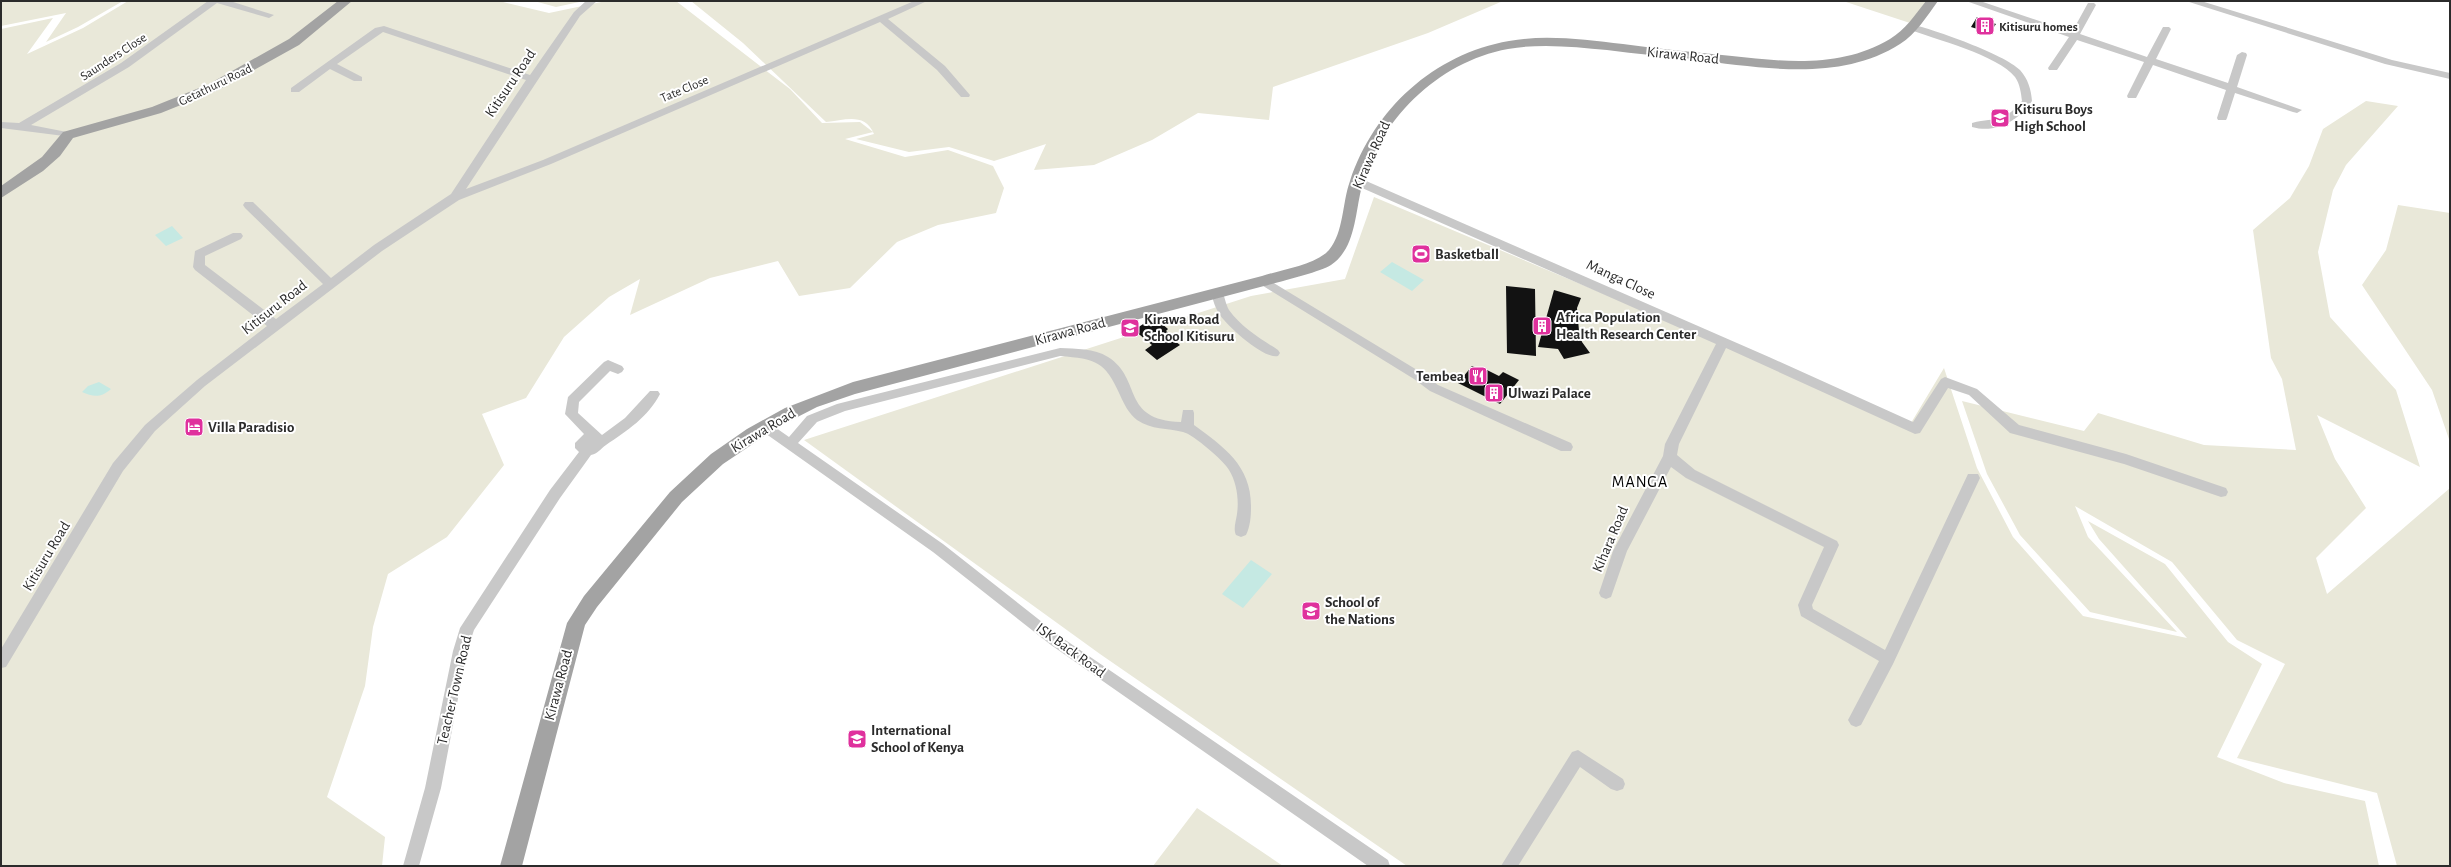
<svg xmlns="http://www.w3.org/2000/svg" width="2451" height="867" font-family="'Alegreya Sans',sans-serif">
  <rect width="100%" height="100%" fill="#fff"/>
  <path fill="#e9e8d9" d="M1 1H123L78 27 46 42 66 13 1 26Z
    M128 1H499L549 13 606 1H676L790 89 822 123 860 122 873 132 845 139 905 157 948 150 993 166 1004 188 996 213 938 225 897 242 850 288 799 296 778 261 710 278 630 315 640 279 609 297 564 337 526 398 482 414 504 465 447 537 388 574 373 627 365 686 327 797 385 837 382 866H1V29L53 18 27 54 83 28Z
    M534 1H584L556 7Z
    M691 1H1503L1428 33 1273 87 1269 120 1198 113 1152 140 1094 165 1034 170 1046 144 994 161 949 147 909 152 856 139 874 134C865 112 845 120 826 122L743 43Z
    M1843 1H1926L1910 23Z
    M2366 101 2398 106 2346 165 2333 190 2318 252 2330 317 2396 390 2420 467 2317 415 2335 459 2366 508 2316 558 2327 594 2450 488V866H2397L2377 793 2237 758 2285 664 2237 640 2172 562 2075 506 2088 537 2177 632 2090 612 2020 535 1987 474 1962 401 2084 431 2098 413 2204 445 2296 450 2282 379 2271 358 2253 230 2290 198 2309 166 2323 129Z
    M1374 197 1911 423 1944 368 1977 468 2013 537 2083 616 2187 638 2099 539 2088 521 2165 564 2228 642 2262 664 2217 757 2284 783 2365 801 2379 866H1407L1100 654 804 440 1251 296 1345 279Z
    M2398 205 2450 213V442L2432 390 2362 285 2386 250Z
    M1197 808 1283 866H1153Z"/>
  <path fill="#c5e9e3" d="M172 226 183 238 166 246 155 235Z
    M1392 262 1424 280 1412 291 1380 272Z
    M99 382 111 389C101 398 93 397 82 392L88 386Z
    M1251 560 1272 574 1243 608 1222 594Z"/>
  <path fill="#121212" d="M1977 17 1996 24 1990 33 1971 27Z
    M1506 286 1535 289 1536 356 1507 353Z
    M1554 290 1581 298 1577 308 1579 331 1582 342 1590 353 1564 359 1558 349 1538 347Z
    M1154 317 1168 329 1166 331 1177 340 1175 341 1180 345 1157 360 1145 350 1152 345 1134 330Z
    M1472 366 1480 369 1481 367 1499 376 1503 372 1519 380 1500 404 1458 383Z"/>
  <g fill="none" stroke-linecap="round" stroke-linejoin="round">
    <path fill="#c8c8c8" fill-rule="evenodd" d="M208 1H230L274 15 269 18 217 3 129 67 31 125 72 133V137L1 128V122L19 123 121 63Z
      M586 1H597L580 16 466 189 543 160 914 1H927L888 19 945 66 970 95 969 97H961L937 70 880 22 551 164 459 200 382 251 205 386 155 431 123 471 6 667 1 668V649L113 463 145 425 197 380 267 326 195 270 193 267 195 251 233 233H241L243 236 241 239 205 256V265L276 319 323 284 245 208 243 205 245 202H253L331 278 374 245 451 194 526 80 383 32 337 64 362 77V81H354L330 69 299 92H291V88L375 28 384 26 530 75 574 12Z
      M1966 1H1980L2072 32 2088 3H2094L2096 5 2080 34 2147 57 2163 27H2169L2171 29 2156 59 2228 83 2237 55 2242 52 2246 53 2247 55 2237 87 2302 110 2297 113 2293 112 2235 93 2227 118 2226 120H2218L2217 118 2226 90 2153 65 2136 98H2128L2127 96 2144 62 2077 40 2057 70H2049L2048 68 2069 37Z
      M2186 1H2201L2392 60 2450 73V79L2385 64Z
      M1911 24C1935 30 2004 54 2020 70 2028 79 2031 89 2032 101 2019 120 1997 134 1972 127V123C1999 116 2001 125 2022 101 2021 93 2020 84 2015 77 1998 55 1934 39 1908 29L1906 27Z
      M1357 177 1769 357 1913 422 1941 379 1945 377 1977 389 2019 425 2126 454 2226 488 2228 492 2226 496 2221 497 2124 464 2010 433 1969 395 1948 388 1920 433 1915 434 1726 348 1679 444 1677 455 1695 470 1837 541 1839 545 1812 605 1813 609 1885 650 1968 474H1978L1980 478 1893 664 1861 725 1856 727 1851 725 1848 720 1879 661 1801 616 1798 605 1824 547 1686 478 1671 467 1627 551 1611 597 1606 599 1601 597 1599 593 1613 551 1663 456 1665 444 1716 344 1353 184V178Z
      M1264 277 1422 373 1438 385 1571 443 1573 447 1571 451H1561L1430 391 1414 379 1260 284 1258 281 1260 278Z
      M1217 288 1221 289C1225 296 1225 303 1229 310 1241 327 1261 339 1278 350L1280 353 1278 356C1265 360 1228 327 1220 315 1215 308 1213 300 1211 292Z
      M1060 348C1076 349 1094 348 1108 357 1143 379 1120 420 1181 422L1183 410H1193L1194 413V425C1224 447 1252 466 1251 508 1251 517 1250 527 1246 535L1241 537 1236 535C1233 529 1236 521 1237 514 1239 500 1237 483 1229 470 1224 461 1193 434 1183 432 1167 428 1152 430 1137 420 1129 414 1124 404 1120 395 1105 361 1096 359 1060 356L845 411 817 422 798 443 943 544 1061 637 1388 860 1390 866H1368L1051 645 933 552 759 429 758 426 759 423H769L789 437 807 416 837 404Z
      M608 360 622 366 624 369 622 372 618 374 610 371 579 402 578 413 602 435 625 418 650 391H658L660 394C648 417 627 431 606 445 600 449 599 453 591 455L560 498 474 630 467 651 441 788 419 866H403L425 788 453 651 460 628 550 490 579 452 575 448V443L584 434 565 414 568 397 604 362Z
      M1578 750 1623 779 1625 784 1623 789 1617 791 1611 789 1580 767 1518 866H1501L1572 752Z"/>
    <path fill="#a3a3a3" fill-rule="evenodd" d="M338 1H352L299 45 218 90 161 113 73 138 60 156 43 171 1 198V186L42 157 63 132 152 107 209 84 289 39Z
      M1926 1H1938C1927 16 1916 34 1900 44 1839 83 1761 67 1694 60 1665 56 1636 54 1607 50 1575 47 1541 43 1508 49 1437 62 1378 121 1361 190 1355 215 1355 249 1331 265 1320 272 1279 282 1264 286L855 394 817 407 778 427 723 464 682 502 597 607 585 625 522 866H500L567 623 584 596 670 492 711 454 747 429 785 408 853 382 1262 276C1280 270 1316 265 1329 250 1344 232 1342 203 1350 181 1374 109 1434 54 1509 41 1547 34 1585 40 1623 44 1659 49 1695 52 1732 56 1785 62 1842 68 1890 39 1905 30 1915 15 1926 1Z"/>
  </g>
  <defs>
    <symbol id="building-square" viewBox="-11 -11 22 22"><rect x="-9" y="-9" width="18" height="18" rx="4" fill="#df319d" stroke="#fff"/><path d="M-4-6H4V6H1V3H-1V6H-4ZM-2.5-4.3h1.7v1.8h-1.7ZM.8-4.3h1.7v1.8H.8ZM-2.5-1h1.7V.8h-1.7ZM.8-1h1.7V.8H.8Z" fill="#fff"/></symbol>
    <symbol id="school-square" viewBox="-11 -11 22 22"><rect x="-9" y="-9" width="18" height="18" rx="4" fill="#df319d" stroke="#fff"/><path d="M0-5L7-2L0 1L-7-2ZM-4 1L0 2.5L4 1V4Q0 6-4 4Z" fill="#fff"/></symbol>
    <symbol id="stadium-square" viewBox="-11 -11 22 22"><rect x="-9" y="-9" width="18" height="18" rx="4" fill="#df319d" stroke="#fff"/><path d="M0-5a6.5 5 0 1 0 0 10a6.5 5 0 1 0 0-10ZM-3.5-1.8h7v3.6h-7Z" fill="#fff"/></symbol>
    <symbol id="restaurant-square" viewBox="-11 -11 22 22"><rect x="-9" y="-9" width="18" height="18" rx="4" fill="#df319d" stroke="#fff"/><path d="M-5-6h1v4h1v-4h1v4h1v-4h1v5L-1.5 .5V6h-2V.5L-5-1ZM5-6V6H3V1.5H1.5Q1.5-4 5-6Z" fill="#fff"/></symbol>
    <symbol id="hotel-square" viewBox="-11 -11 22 22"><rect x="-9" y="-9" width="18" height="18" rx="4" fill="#df319d" stroke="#fff"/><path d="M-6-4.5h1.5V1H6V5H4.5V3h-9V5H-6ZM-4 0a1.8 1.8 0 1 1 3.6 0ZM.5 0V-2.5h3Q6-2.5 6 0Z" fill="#fff"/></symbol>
  </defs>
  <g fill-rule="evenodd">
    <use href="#building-square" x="1974" y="15" width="22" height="22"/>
    <use href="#school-square" x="1989" y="107" width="22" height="22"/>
    <use href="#stadium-square" x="1410" y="243" width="22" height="22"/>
    <use href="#building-square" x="1531" y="315" width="22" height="22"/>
    <use href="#school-square" x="1119" y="317" width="22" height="22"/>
    <use href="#restaurant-square" x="1467" y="365" width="22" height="22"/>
    <use href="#building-square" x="1483" y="382" width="22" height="22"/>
    <use href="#hotel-square" x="183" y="416" width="22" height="22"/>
    <use href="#school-square" x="1300" y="600" width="22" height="22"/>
    <use href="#school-square" x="846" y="728" width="22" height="22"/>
  </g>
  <g text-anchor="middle" stroke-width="4" stroke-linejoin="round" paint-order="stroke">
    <g font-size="13" font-weight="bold" fill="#2b2b2b" stroke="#fff" text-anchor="start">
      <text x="1999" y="31">Kitisuru homes</text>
    </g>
    <g font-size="13" fill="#2b2b2b" stroke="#fff">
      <text transform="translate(113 56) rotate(-33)" y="5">Saunders Close</text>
      <text transform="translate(215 84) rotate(-26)" y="5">Getathuru Road</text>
      <text transform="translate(684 88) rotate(-23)" y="5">Tate Close</text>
    </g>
    <g font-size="15" fill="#2b2b2b" stroke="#fff">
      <text transform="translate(1683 55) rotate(6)" y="5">Kirawa Road</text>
      <text transform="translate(510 83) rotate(-56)" y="5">Kitisuru Road</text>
      <text transform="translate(1371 155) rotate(-66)" y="5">Kirawa Road</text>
      <text transform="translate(1621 279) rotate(25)" y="5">Manga Close</text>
      <text transform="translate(274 307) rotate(-38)" y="5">Kitisuru Road</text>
      <text transform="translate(1070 331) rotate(-15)" y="5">Kirawa Road</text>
      <text transform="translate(763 430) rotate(-31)" y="5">Kirawa Road</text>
      <text transform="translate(1610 539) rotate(-67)" y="5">Kihara Road</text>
      <text transform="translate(46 556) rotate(-59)" y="5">Kitisuru Road</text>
      <text transform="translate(1071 650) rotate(36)" y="5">ISK Back Road</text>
      <text transform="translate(558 685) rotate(-75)" y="5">Kirawa Road</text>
      <text transform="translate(454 690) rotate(-77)" y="5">Teacher Town Road</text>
    </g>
    <g font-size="15" font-weight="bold" fill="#2b2b2b" stroke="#fff" text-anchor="start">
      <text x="2014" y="114">Kitisuru Boys<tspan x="2014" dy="17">High School</tspan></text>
      <text x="1435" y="259">Basketball</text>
      <text x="1556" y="322">Africa Population<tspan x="1556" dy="17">Health Research Center</tspan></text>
      <text x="1144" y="324">Kirawa Road<tspan x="1144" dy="17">School Kitisuru</tspan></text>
      <text x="1464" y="381" text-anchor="end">Tembea</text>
      <text x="1508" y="398">Ulwazi Palace</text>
      <text x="208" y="432">Villa Paradisio</text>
      <text x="1325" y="607">School of<tspan x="1325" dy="17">the Nations</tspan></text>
      <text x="871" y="735">International<tspan x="871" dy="17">School of Kenya</tspan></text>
    </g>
    <g font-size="16" letter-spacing="1" fill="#000" stroke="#fff">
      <text x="1640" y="487">MANGA</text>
    </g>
  </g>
  <rect width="2451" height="867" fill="none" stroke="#2b2b2b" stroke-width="4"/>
</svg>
